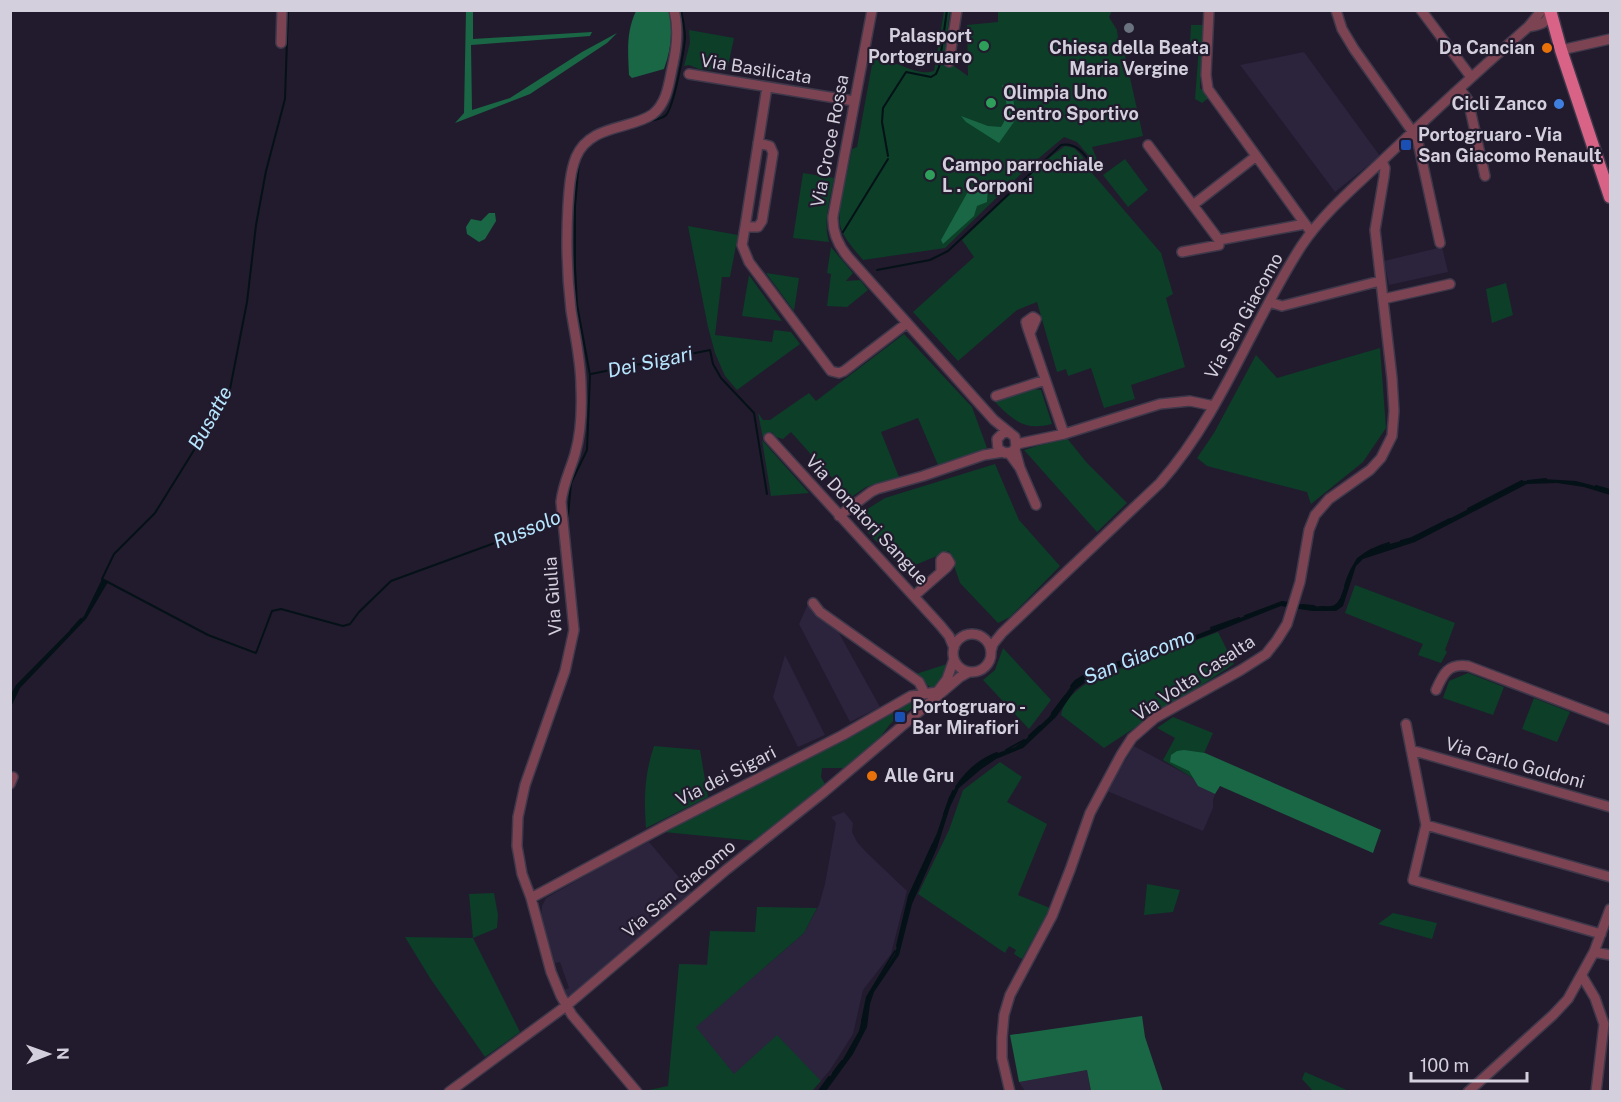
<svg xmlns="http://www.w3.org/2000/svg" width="1621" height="1102" font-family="'Public Sans',sans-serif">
  <rect width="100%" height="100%" fill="#221b2e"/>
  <path fill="#2c233c" d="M1304 52 1380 156 1335 192 1240 65Z
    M1442 247 1448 272 1389 285 1384 261Z
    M808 604 835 626 880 707 850 722 799 624Z
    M785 655 825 735 798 747 773 697Z
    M1134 746 1193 778 1199 786 1215 794 1213 800V808L1203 831 1107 791Z
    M844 812 853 823 852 832 857 842 866 852 907 891 891 954 863 990 853 1034 830 1070 812 1091 676 1092 679 964 766 966 804 933 819 905 825 884 836 823 831 817Z
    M649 842 694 895 573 995 565 996 564 990 569 988 560 962 555 963 541 918 542 906 546 898 625 853Z
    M1087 1070 1091 1091H1025L1019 1082Z"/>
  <path fill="#0c3e28" d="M944 11H950L944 59 968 76 967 25 998 22V11H1112L1109 17 1117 30 1119 46H1125L1124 51 1143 136 1092 147 1101 170 1077 142 1064 137 1026 169 945 248 863 260C855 250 842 237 840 224 837 207 849 168 852 149L857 147 873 59C881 61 889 62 897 64 909 68 920 75 934 71Z
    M1191 25H1203L1200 88 1210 97 1202 103 1195 99 1199 46 1190 43Z
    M689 30 734 38 727 71 699 69 689 65 684 66 690 43Z
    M1065 146 1074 148 1082 156 1092 173 1161 253 1173 294 1166 298 1185 367 1131 385 1135 399 1104 408 1091 368 1068 376 1066 369 1057 372 1037 302 1017 310 958 361 913 312 974 257 962 240 1045 161Z
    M1125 159 1148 190 1128 207 1103 175Z
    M803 173 834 178C830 199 823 222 829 242L793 238Z
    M688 226 738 235 730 277H722L715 335 772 342 774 330 791 332 800 344 737 390 725 376 715 353 708 327Z
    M831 247 853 273 846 281 860 280 868 290 847 307 827 306 831 274 827 273Z
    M766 273 799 278 794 311Z
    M749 275 782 321 742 316Z
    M1506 283 1513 315 1492 323 1486 289Z
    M904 334 972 407 987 448 938 465 918 418 881 432 899 477 866 487 850 498 791 432 783 439 776 437 772 432 763 438 758 413 763 420H770L809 393 816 401Z
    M1380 348 1386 428 1363 462 1311 504 1307 492 1207 466 1197 458 1214 433 1256 355 1277 378Z
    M1033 389 1041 390 1052 424C1024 431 1014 421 994 401Z
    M1066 437 1087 463 1127 503 1097 532 1024 450Z
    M762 440 809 493 771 496Z
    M995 464 1019 520 1060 566 1010 617 998 623 960 583 949 551 903 570 859 523 861 513 885 498Z
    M1355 585 1455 623 1445 650 1447 652 1441 663 1418 655 1423 644 1345 613Z
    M1218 632 1234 664 1165 709 1145 715V721L1104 748 1061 715C1065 696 1083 685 1098 677Z
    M1003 648 1051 700 1029 729 983 680 995 670Z
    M947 664C948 673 940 685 932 689L916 674Z
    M1468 673 1504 687 1493 715 1443 698 1449 681Z
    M929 696 891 723 881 736 845 768H822L821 777 825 784 756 841 664 832 887 716 914 699Z
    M1534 698 1570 712 1557 742 1522 729Z
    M1173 717 1213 733 1193 778 1163 760 1175 738 1157 728Z
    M654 746 700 750 708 797 646 828C644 798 644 776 654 746Z
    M1000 762 1022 777 1007 802 1047 824 1018 895 1050 908 1022 959 1014 954 1016 950 1009 946 1005 953 918 894 949 830 963 790Z
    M1147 884 1180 890 1173 912 1144 915Z
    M494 893 498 915 497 928 473 938 520 1032 485 1057 430 978 405 937 473 938 469 894Z
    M757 907 817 908 804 933 696 1027 734 1074 777 1035 821 1081 812 1091H644L668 1086 679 964 707 965 710 931 755 932Z
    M1393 913 1437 923 1432 939 1378 924Z
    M1305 1072 1349 1091H1313L1302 1079Z"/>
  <path fill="#196745" d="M466 11H473V39L592 32 590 36 471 45 472 110 510 98 582 52 617 33 607 43 530 94 455 123 464 113Z
    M636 11H669C673 31 671 50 664 69L632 78 629 75C628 52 626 32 636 11Z
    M1002 85 1012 90 1016 119 999 143 966 122 961 116 988 126 1001 127C1011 113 1006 100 1002 85Z
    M978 182 988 184 987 202 977 206 974 216 943 244 941 240 970 188Z
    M489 213H495L496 221 485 239 479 242 467 234 466 227 471 219 481 221Z
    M1184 750 1205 753 1381 830 1373 853 1220 786 1215 794 1198 786 1189 771 1170 762 1171 755 1177 751Z
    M1142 1016 1145 1037 1163 1091H1091L1087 1070 1019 1082 1010 1035Z"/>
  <path fill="#041117" d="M1543 479 1576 481 1610 490V495L1584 487 1557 483 1527 484 1415 542 1363 559 1356 566 1343 606 1336 611H1312L1281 606 1203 637 1092 677 1075 690 1056 717 1023 748 996 759 980 770 959 788 950 807 937 848 912 904 899 955 874 992 870 1004 867 1027 853 1054 826 1091 818 1092 842 1061 859 1031 867 997 895 954 909 896 937 833 949 797 960 781 976 765 987 757 1015 747 1026 739 1049 717 1075 681 1090 670 1170 645 1282 602 1331 608 1338 604 1351 569 1357 558 1371 549 1412 538 1523 481Z
    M102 579 108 582 86 619 20 688 11 707V694L16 685 84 616Z"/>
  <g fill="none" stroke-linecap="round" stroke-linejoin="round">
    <path stroke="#041117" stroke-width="2" d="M649 121C655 120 662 119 666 115 674 106 684 52 685 38 685 29 683 20 681 10
      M888 156 882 122 883 108 906 72 931 77 936 74 939 67 947 10
      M843 232 888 159
      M877 270 930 260 948 251 1061 145C1077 142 1085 155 1093 166
      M591 374 710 350 713 364 721 378 754 413 767 494
      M1528 481 1546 479
      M1596 486 1610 490
      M1468 509 1522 481
      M565 517 568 516 571 483 587 450 590 375 577 305 575 268V206L579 161
      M1401 541 1412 538 1450 519
      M102 579 208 635 256 653 272 611 281 609 343 626 350 624 359 612 391 581 560 519
      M102 579 114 554 155 513 204 434 230 389 247 302 256 225 266 171 285 99 288 10
      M1345 586C1353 559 1363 551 1389 543
      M1302 605 1314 606
      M1320 607C1329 607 1336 609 1340 600
      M1245 616 1282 602 1290 603
      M1211 628 1239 618
      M71 630 81 619
      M1126 659 1189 637
      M1101 667 1115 663
      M1071 686 1075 681 1095 669
      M1052 713 1065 696
      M1029 736 1040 726
      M1006 750 1024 740
      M956 787C966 772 981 759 997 753
      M944 814 953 791
      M897 946 909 896 933 844
      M862 1021 867 997 895 951
      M833 1073 842 1061
      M818 1092 829 1077"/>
    <defs>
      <path id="minor" d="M872 10 833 216C832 232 838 245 848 257L994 420 1015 437 1016 447 1012 452 1005 453 998 449 997 439 1003 433 1009 432
        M1209 10 1206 75 1208 89 1311 232
        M1336 10 1342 29 1354 49 1417 138 1440 243
        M1421 10 1471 77
        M1528 27C1540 25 1548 24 1550 11
        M281 43 282 10
        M1561 50 1610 39
        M949 62 957 10
        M689 74 854 101
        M1460 89 1468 100 1485 176
        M758 143 770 146 773 153 762 221 758 227H745L767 87
        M1148 145 1219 240 1305 224
        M1193 205 1255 157
        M745 227 742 245 749 262 831 371 839 373 844 371 907 323
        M1182 252 1219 245V240
        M1383 299 1450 284
        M1269 302 1282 306 1380 281
        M1030 333 1036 319 1033 317 1026 322 1027 326 1064 434
        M996 396 1045 380
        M769 438 940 625 949 636 954 648
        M1017 444 1064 434 1160 404 1190 401 1214 406
        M1009 453 1020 468 1015 450
        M1020 468 1036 505
        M839 516 871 492 877 489 923 476 984 455 1003 452
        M914 596 947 567 950 563 947 558 944 557 941 560V571
        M813 603 820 612 919 682 924 692
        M953 653a19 19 0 1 1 38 0a19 19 0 1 1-38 0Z
        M991 651 993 644 1002 633 1160 483C1222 413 1252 322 1302 245 1325 211 1355 187 1384 159 1431 114 1479 70 1528 27L1542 10
        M1436 690C1443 674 1448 663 1468 666L1610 720
        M938 691 947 679 954 659
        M1406 724 1426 825 1413 880 1601 934
        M1411 750 1610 807
        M10 784 13 777
        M1426 825 1610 877
        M531 898 667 825 843 735 911 696 937 692
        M1594 952 1610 955
        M1582 976 1595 998 1604 1024 1596 1092
        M449 1092 566 1006 726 870 824 792 960 677 969 672
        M637 1092 572 1015 561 996 551 972 531 898 522 874 517 846 518 817 525 785 565 671 574 630 561 502C563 484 570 471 575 454 581 433 582 409 581 387 581 361 575 336 571 310 567 276 566 240 568 206 569 190 570 172 576 157 590 124 631 130 653 114 668 102 669 81 673 64 677 46 679 29 674 10
        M1010 1092 1002 1058V1038L1004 1015 1010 995 1052 916 1070 870 1090 813 1121 755 1132 738 1155 718 1241 670 1266 654 1277 640 1287 624 1300 582 1309 530 1315 515 1329 499 1370 470 1381 458 1392 436 1394 411 1392 378 1375 230 1384 177 1385 168 1382 161
        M1468 1092 1553 1015 1568 999 1594 952 1610 909"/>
      <path id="major" d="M1550 10 1561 50 1610 197"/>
    </defs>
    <use href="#minor" stroke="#3e384a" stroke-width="12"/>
    <use href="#major" stroke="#3e384a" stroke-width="15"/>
    <use href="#minor" stroke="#7c4353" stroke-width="9"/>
    <use href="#major" stroke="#d86386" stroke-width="12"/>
  </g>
  <circle fill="#6b7280" stroke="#221b2e" stroke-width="2" cx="1129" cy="28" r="6"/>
  <g fill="#2e9e5b" stroke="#221b2e" stroke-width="2">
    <circle cx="984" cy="46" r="6"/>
    <circle cx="991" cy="103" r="6"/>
    <circle cx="930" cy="175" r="6"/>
  </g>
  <g fill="#e8710a" stroke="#221b2e" stroke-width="2">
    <circle cx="1547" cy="48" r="6"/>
    <circle cx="872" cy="776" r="6"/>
  </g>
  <circle fill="#3f7fe0" stroke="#221b2e" stroke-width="2" cx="1559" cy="104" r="6"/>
  <g fill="#1a4fb4" stroke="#221b2e" stroke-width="2">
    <rect x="1400" y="139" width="12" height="12" rx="3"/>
    <rect x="894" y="711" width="12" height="12" rx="3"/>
  </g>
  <g text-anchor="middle" stroke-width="4.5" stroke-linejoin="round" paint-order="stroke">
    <g font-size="18" font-weight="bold" fill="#d3cfdc" stroke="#221b2e" text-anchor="start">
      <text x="972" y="42" text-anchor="end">Palasport<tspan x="972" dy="21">Portogruaro</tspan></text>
      <text x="1129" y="54" text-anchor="middle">Chiesa della Beata<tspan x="1129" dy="21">Maria Vergine</tspan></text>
      <text x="1535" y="54" text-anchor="end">Da Cancian</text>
      <text x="1003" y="99">Olimpia Uno<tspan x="1003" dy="21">Centro Sportivo</tspan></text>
      <text x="1547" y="110" text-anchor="end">Cicli Zanco</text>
      <text x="1418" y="141">Portogruaro - Via<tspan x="1418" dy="21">San Giacomo Renault</tspan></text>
      <text x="942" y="171">Campo parrochiale<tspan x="942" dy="21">L . Corponi</tspan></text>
      <text x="912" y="713">Portogruaro -<tspan x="912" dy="21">Bar Mirafiori</tspan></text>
      <text x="884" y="782">Alle Gru</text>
    </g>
    <g font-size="18" fill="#d3cfdc" stroke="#221b2e">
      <text transform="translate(756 69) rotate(9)" y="6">Via Basilicata</text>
      <text transform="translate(830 141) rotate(-79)" y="6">Via Croce Rossa</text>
      <text transform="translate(1244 316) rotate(-61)" y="6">Via San Giacomo</text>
      <text transform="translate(867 520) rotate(47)" y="6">Via Donatori Sangue</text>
      <text transform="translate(553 596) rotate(-94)" y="6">Via Giulia</text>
      <text transform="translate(1194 678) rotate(-33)" y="6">Via Volta Casalta</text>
      <text transform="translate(1515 763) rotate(16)" y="6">Via Carlo Goldoni</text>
      <text transform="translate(726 776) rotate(-27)" y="6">Via dei Sigari</text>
      <text transform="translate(679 889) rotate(-40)" y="6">Via San Giacomo</text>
    </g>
    <g font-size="20" font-style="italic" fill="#b7e7fe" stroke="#221b2e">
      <text transform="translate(650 362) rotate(-12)" y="7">Dei Sigari</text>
      <text transform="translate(210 418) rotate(-61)" y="7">Busatte</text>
      <text transform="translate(527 529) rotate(-22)" y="7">Russolo</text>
      <text transform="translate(1139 656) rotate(-22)" y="7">San Giacomo</text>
    </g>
  </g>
  <rect width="1621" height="1102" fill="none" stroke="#d3cfdc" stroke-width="24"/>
  <g transform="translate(48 1054) rotate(89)" stroke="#221b2e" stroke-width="4.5" paint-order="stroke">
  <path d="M0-4.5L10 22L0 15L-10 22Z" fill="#d3cfdc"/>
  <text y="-9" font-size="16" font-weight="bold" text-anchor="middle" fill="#d3cfdc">N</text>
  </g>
  <path d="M1411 1072v9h116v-9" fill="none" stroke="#d3cfdc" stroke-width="3"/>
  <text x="1420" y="1072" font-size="18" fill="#d3cfdc" stroke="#221b2e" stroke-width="4.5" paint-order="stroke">100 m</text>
</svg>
